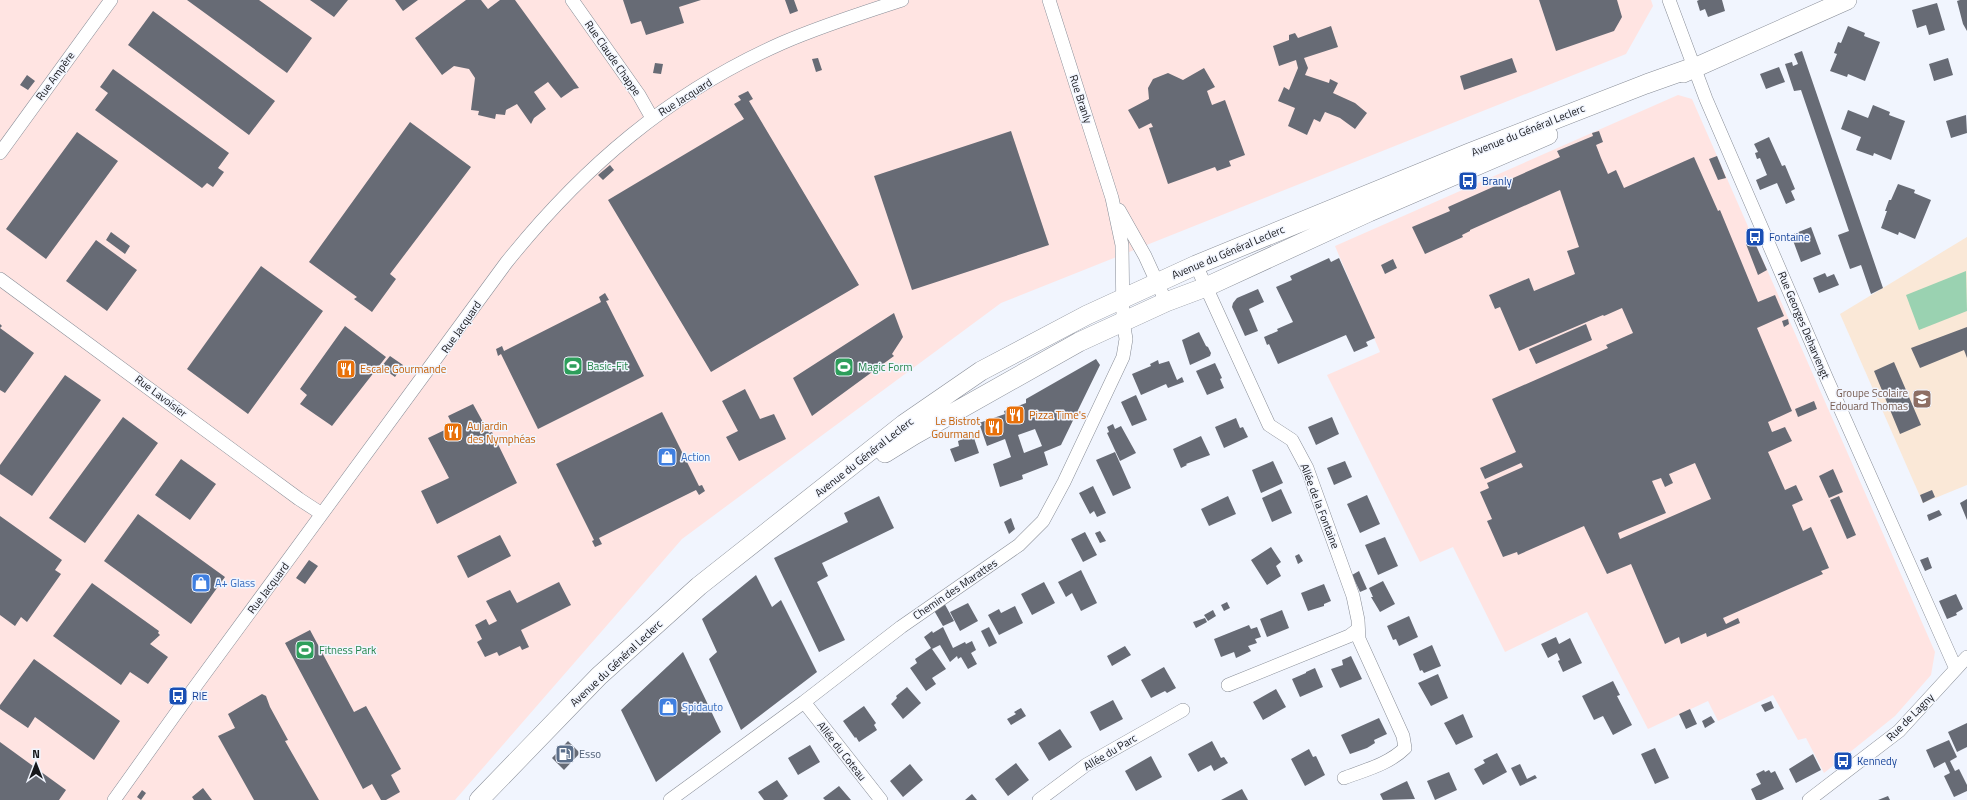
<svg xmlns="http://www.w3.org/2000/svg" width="1967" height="800" font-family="'Titillium Web',sans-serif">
  <rect width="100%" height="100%" fill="#f1f5fe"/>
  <path fill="#ffe4e2" d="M0 0H1651L1653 6 1626 54 1001 303 682 539 455 800H0Z
    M1678 95 1692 99 1935 652 1931 675 1895 716 1824 773 1806 738 1798 740 1773 695 1718 721 1708 701 1648 729 1587 612 1505 652 1453 547 1420 562 1327 375 1380 352 1335 246Z"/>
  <path fill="#fae8d7" d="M1967 237V485L1923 503 1840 314Z"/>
  <path fill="#9ad2b1" d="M1966 271 1967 311 1919 330 1906 295Z"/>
  <path fill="#676b75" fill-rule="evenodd" d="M187 0H259L312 38 287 73Z
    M310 0H348L334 17Z
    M395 0H418L403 11Z
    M466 0H481L488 9 500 0H515L579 88 574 89 561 98 548 82 534 92 546 109 534 118 531 124 517 104 506 110 505 115 496 114 495 119 478 115 479 111 471 110 475 78 469 69 454 66 442 75 415 38Z
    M623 0H701L679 7 684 23 646 35 641 21 631 24Z
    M785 0H794L798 11 790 14Z
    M1539 0H1617L1622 17 1614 31 1556 51Z
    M1699 0H1722L1725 11 1708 17 1705 9 1700 11 1697 1Z
    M1960 0H1967V31L1963 24 1957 1Z
    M1937 3 1945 30 1929 35 1926 25 1917 28 1912 10Z
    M153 11 275 101 249 135 128 45Z
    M1331 26 1338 47 1304 58 1308 68 1305 75 1329 83 1330 79 1338 83 1333 93 1355 103 1367 113 1355 129 1340 118 1325 112 1320 122 1314 119 1307 135 1288 126 1295 108 1278 101 1284 87 1289 90 1298 68 1296 60 1279 66 1273 46 1289 40V35L1295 33 1298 38Z
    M1848 26 1865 33 1864 36 1880 42 1865 81 1848 74 1847 77 1830 71 1837 54 1834 53 1838 42 1841 43Z
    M1802 51 1883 288 1871 294 1861 265 1850 269 1838 235 1849 231 1801 90 1794 91 1785 64 1792 62 1793 66 1798 64 1794 54Z
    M818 58 822 70 816 72 812 59Z
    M1512 58 1517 72 1464 90 1460 76Z
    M1948 58 1953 75 1934 81 1929 64Z
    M655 63 663 64 661 74 653 73Z
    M1779 67 1785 82 1766 89 1760 74Z
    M1204 68 1215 87 1207 91 1212 105 1225 100 1245 155 1229 161 1231 166 1217 171 1215 167 1168 184 1149 128 1153 127 1151 123 1139 129 1128 110 1149 99 1148 88 1153 79 1168 73 1183 80Z
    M113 69 229 153 218 168 224 172 213 187 207 183 202 188 95 110 108 93 100 87Z
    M27 75 35 81 28 90 20 85Z
    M748 91 753 99 749 101 859 285 711 372 608 200 744 119 734 104 741 100 738 96Z
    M1873 105 1890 112 1889 115 1905 121 1891 160 1874 153 1873 156 1856 150 1861 137 1841 129 1848 110 1868 118Z
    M1966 115 1967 133 1951 138 1946 121Z
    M410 122 471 167 390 274 396 279 372 312 354 299 357 297 309 262Z
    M1011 131 1049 245 912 290 874 176Z
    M1599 131 1603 142 1596 145 1601 158 1608 174 1616 170 1624 188 1694 157 1718 211 1720 210 1758 302 1775 295 1784 316 1757 328 1792 411 1768 422 1772 432 1785 427 1792 441 1768 452 1785 490 1796 485 1803 500 1792 505 1803 531 1811 527 1829 568 1821 571 1823 574 1723 618 1726 624 1738 618 1740 623 1707 637 1706 633 1681 644 1679 637 1665 644 1631 564 1607 574 1584 526 1518 555 1517 552 1503 557 1487 521 1492 519 1480 492 1489 488 1487 483 1523 467 1521 463 1485 479 1480 468 1516 452 1492 399 1608 348 1606 345 1633 333 1622 308 1604 316 1603 315 1519 351 1500 307 1495 309 1489 295 1529 278 1534 291 1575 274 1567 251 1579 247 1560 190 1470 230V231L1462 235 1463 237 1425 254 1412 227 1450 211 1448 207 1560 157 1557 151 1593 136 1592 133ZM1695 463 1711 499 1620 539 1618 533 1666 513 1652 481 1661 478 1665 487 1673 483 1669 474Z
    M77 132 118 161 46 259 6 229Z
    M1769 137 1782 166 1785 165 1795 189 1791 191 1795 200 1786 204 1777 183 1760 190 1756 180 1767 175 1760 158 1757 159 1755 153 1758 152 1754 144Z
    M1717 156 1726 178 1718 180 1709 159Z
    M610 165 614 170 603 180 598 175Z
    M1898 184 1915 190 1914 193 1931 200 1915 239 1899 232 1898 235 1881 228 1887 211H1885L1889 200H1891Z
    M1811 227 1821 254 1801 262 1791 235Z
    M111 232 130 246 125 254 106 240Z
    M96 240 137 270 107 311 66 281Z
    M1754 241 1767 270 1758 275 1746 244Z
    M1329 258 1331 262 1339 258 1375 338 1366 342 1368 346 1354 352 1346 335 1278 364 1269 344 1267 345 1264 337 1278 331 1277 329 1293 322 1276 287 1292 280 1290 276Z
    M1393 259 1397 268 1385 274 1381 265Z
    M261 266 323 311 248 414 187 369Z
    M1825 273 1827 277 1834 274 1839 285 1819 293 1813 278Z
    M1258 289 1264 302 1249 309 1258 331 1245 336 1232 307 1233 303 1237 298Z
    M605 293 609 300 606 301 644 376 538 429 501 354 498 356 496 349 502 346 504 351 601 302 599 297Z
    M894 313 903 337 892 354 894 356 812 416 793 378Z
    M1788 319 1789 324 1784 327 1782 321Z
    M0 324 2 326 0 328 34 353 5 393 0 390Z
    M1586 324 1592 340 1536 364 1529 349Z
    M345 326 386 357 332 426 300 404 307 395 300 389Z
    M1967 327V358L1964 350 1920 368 1911 348Z
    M1199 332 1206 346 1208 347 1211 353 1210 356 1190 365 1182 340Z
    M390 356 403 365 395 377 381 367Z
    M1096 359 1100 365 1061 445 1044 452 1048 465 1022 475 1023 479 1000 487 993 464 1011 457 1005 439 987 446 979 423 1005 414 1004 411 1026 403V399ZM1035 429 1042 446 1024 453 1018 435Z
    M1158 360 1159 364 1169 361 1177 380 1182 377 1184 382 1168 388 1166 384 1141 395 1132 374 1151 366 1150 364Z
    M1894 362 1921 425 1900 434 1874 371Z
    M1215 363 1222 378 1220 379 1224 388 1207 395 1196 371Z
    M65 375 101 400 32 496 0 474V465Z
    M745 389 760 419 774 414 786 439 739 461 726 437 738 431 722 401Z
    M1136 395 1147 420 1132 426 1121 402Z
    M1814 401 1817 409 1798 417 1795 409Z
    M473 404 489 433 492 432 517 483 437 524 421 491 449 478 428 438 453 426 448 416Z
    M662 412 699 486 702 485 705 491 699 495 696 490 599 538 602 544 595 547 592 541 594 540 556 464Z
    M123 417 158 443 85 543 49 518Z
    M1332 417 1339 434 1316 445 1308 427Z
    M1236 418 1240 428 1243 427 1248 437 1224 448 1215 427Z
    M1113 424 1115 429 1121 426 1136 453 1120 461 1107 433 1109 432 1107 427Z
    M973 435 979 453 955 462 950 449 959 446 958 441Z
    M1201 436 1210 455 1186 464 1187 465 1181 468 1173 449Z
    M1115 452 1131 488 1113 496 1096 460Z
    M181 459 216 484 190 520 155 495Z
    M1273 461 1283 483 1261 493 1252 470Z
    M1345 461 1352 477 1334 485 1327 468Z
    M1833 469 1843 492 1829 498 1819 476Z
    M1093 486 1106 513 1097 517 1094 511 1090 514 1079 493Z
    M1281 489 1292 513 1272 522 1262 498Z
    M1932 490 1935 497 1923 503 1920 495Z
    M1367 495 1380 524 1360 533 1347 504Z
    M879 496 894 528 822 563 828 576 817 582 845 640 819 652 774 558 848 522 844 513Z
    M1228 496 1236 514 1209 526 1201 509Z
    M1839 496 1856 535 1847 539 1830 500Z
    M1967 499V520L1960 503Z
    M1939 510 1942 515 1929 521 1927 515Z
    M138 514 225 577 191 624 104 561Z
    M0 516 62 560 55 570 61 574 27 622 21 617 15 626 0 615Z
    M1011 518 1015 529 1009 534 1004 522Z
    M1100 531 1106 541 1100 543 1095 533Z
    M1085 532 1097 555 1083 562 1071 539Z
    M500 535 511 556 468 578 457 556Z
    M1385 537 1398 566 1378 575 1365 545Z
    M1271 547 1281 562 1276 566 1281 576 1267 585 1251 560Z
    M1299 554 1303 561 1298 564 1295 556Z
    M1928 557 1932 568 1925 571 1920 560Z
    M309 560 318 566 305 584 296 578Z
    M1081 570 1097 603 1081 611 1072 593 1066 597 1058 582Z
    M1359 571 1367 589 1360 592 1352 575Z
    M756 575 772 607 781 600 817 672 741 730 709 659 717 652 702 619Z
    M1383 581 1395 604 1380 612 1371 597H1373L1369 588Z
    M559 582 571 605 521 630 529 647 522 650 520 646 499 656 497 652 485 657 477 642 482 639 475 625 486 619 489 625 497 621 486 601 510 590 517 603Z
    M1044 582 1055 603 1032 615 1021 594Z
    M92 583 159 631 158 633 160 635 150 644 168 657 148 684 130 672 121 685 53 636Z
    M1324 584 1331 601 1324 604V606L1308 611 1301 593Z
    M1956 594 1963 609 1956 613 1957 615 1947 619 1939 601Z
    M943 601 954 621 943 626 932 607Z
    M1227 602 1230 608 1224 611 1221 605Z
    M968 603 978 621 960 631 950 612Z
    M1015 606 1023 623 999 635 988 615 999 609 1001 613Z
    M1213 610 1216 616 1208 621 1204 615Z
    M1282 610 1289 628 1267 637 1260 619Z
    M1409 616 1418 637 1399 646 1396 639 1393 640 1387 626Z
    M1205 618 1207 622 1196 628 1193 622Z
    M1249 625 1251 629 1257 627 1261 637 1255 639 1257 643 1248 646 1251 651 1236 658 1234 652 1221 657 1214 639Z
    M943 627 953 648 965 642 966 644 972 641 976 650 971 653 977 664 968 669 961 657 958 659 957 656 950 662 940 645 932 649 946 669 932 678 936 684 926 691 910 668 917 663 915 659 931 648 924 637 932 631 933 633Z
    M989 627 997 643 989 647 981 631Z
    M310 630 354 712 366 706 401 769 391 775 400 792 386 800H381L372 784 363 789 285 643Z
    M1556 637 1559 644 1570 638 1582 663 1563 672 1558 661 1560 660 1557 653 1548 658 1541 644Z
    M1432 645 1441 666 1424 673 1422 670 1420 671 1413 654Z
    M1125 646 1131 655 1112 666 1107 656Z
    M683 652 721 732 656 782 621 710Z
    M1351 656 1362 679 1340 688 1331 669 1343 665 1342 660Z
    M34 659 120 721 94 760 35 717 28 728 0 709V705Z
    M1164 667 1176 688 1167 693 1165 691 1151 698 1141 680Z
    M1315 668 1323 687 1300 697 1292 679 1306 673V672Z
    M1438 674 1448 698 1431 706 1418 683Z
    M1613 681 1620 695 1617 696 1632 725 1613 735 1603 716 1594 720 1582 696Z
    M907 687 921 703 903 719 891 704 897 698 896 696Z
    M1276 689 1286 707 1263 720 1253 702Z
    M262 694 266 696 270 707 288 740 285 741 319 800H254L218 736 235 728 228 714Z
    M1113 700 1123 719 1100 731 1090 712Z
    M1771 701 1774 708 1765 712 1761 705Z
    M864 706 876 723 874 725 877 730 859 742 856 737 855 738 843 721Z
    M1021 708 1026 716 1011 725 1007 719 1016 714 1014 712Z
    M1690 709 1697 724 1686 729 1679 714Z
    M1463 714 1473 737 1456 745 1444 723Z
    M1711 716 1715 722 1705 728 1702 721Z
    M1379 718 1387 734 1374 740 1375 743 1367 748 1350 754 1341 735Z
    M1967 723V747L1957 752 1948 732Z
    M1060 729 1072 747 1049 761 1038 743Z
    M1949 740 1957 757 1950 761 1955 771 1959 769 1967 785V791L1954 797 1944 776 1950 773 1945 762 1934 768 1926 750Z
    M568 741 580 753 564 770 552 758Z
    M1212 741 1221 758 1224 757 1228 763 1214 771 1211 765 1198 772 1188 754Z
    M0 742 66 790 59 800H0Z
    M810 745 820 762 798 775 788 758Z
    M1655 748 1669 778 1655 784 1641 754Z
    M1309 749 1313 757 1316 756 1325 775 1305 786 1291 759Z
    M1497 753 1507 772 1483 785 1474 769 1485 763 1483 760Z
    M1813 754 1821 770 1796 783 1789 769Z
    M1151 756 1162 777 1136 791 1125 771Z
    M1016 763 1029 780 1008 796 995 779Z
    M910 764 923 780 903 797 890 781Z
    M1520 764 1527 779 1535 775 1537 778 1520 786 1511 768Z
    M1764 770 1765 772 1769 770 1771 773 1775 771 1784 789 1761 800H1756L1751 789 1761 784 1756 774Z
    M1449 772 1457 790 1435 800 1427 781Z
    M777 780 788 796 783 800H764L758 792Z
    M1407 781 1415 799 1383 800 1380 794Z
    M839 786 851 800H825L823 798Z
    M203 788 212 800H194L192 797Z
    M1242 789 1248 800H1221Z
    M142 790 146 793 141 800 137 797Z
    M972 794 977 800H965Z
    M1888 796 1890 800H1878Z"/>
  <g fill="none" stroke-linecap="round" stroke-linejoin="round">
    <defs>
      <path id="minor" d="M572 0 639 95 652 118
        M1669 0 1706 99 1827 379 1956 669
        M0 153 111 0
        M1119 210 1145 256 1166 302
        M1196 265 1269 425 1292 440 1307 468 1353 596 1358 620 1359 639 1403 736 1405 748C1389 764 1365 770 1344 778
        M0 279 299 499 322 514
        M1228 685 1349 636 1357 630
        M804 702 881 800
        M114 800 189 695 506 263C583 167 669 93 782 43 821 26 862 13 902 0
        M670 800 804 702 901 627 1019 545 1043 521 1064 482 1123 357 1126 339 1123 321 1122 245 1112 198 1049 0
        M1039 800 1086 765 1183 710
        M1809 800 1899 731 1967 657"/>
      <path id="secondary" d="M1683 73 1847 0
        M885 453 914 435 1079 342 1166 302 1206 287 1369 212 1548 135
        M479 800 599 676 699 586 904 424 981 371 1087 315 1196 265 1469 153 1646 84 1694 67"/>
    </defs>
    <use href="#minor" stroke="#888d97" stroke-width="14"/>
    <use href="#secondary" stroke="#888d97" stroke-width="20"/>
    <use href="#minor" stroke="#fff" stroke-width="13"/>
    <use href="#secondary" stroke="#fff" stroke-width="19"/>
  </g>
  <defs>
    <symbol id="bus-square" viewBox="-11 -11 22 22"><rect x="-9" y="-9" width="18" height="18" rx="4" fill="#1a4fb4" stroke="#f1f5fe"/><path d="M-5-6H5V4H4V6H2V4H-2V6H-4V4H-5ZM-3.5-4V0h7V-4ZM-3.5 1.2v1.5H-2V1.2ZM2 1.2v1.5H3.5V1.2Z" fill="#fff"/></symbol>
    <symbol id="stadium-square" viewBox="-11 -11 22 22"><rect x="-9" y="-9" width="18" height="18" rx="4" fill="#2e9e5b" stroke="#f1f5fe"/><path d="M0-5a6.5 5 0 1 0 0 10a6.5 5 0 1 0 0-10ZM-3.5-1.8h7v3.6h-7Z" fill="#fff"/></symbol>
    <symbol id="restaurant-square" viewBox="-11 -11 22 22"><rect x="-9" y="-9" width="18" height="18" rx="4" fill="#e8710a" stroke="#f1f5fe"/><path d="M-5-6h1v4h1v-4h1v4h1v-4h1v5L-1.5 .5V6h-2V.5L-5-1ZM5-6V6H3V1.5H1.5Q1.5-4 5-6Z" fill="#fff"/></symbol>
    <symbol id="school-square" viewBox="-11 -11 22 22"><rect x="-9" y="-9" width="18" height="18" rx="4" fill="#8d6e63" stroke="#f1f5fe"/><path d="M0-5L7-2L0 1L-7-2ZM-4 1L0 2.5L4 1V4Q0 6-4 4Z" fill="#fff"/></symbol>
    <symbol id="shop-square" viewBox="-11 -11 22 22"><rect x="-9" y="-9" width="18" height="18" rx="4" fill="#3f7fe0" stroke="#f1f5fe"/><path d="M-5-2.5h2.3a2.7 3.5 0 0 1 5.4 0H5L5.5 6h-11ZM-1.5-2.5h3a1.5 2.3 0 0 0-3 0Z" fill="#fff"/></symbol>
    <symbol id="fuel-square" viewBox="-11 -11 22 22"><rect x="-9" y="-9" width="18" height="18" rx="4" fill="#5c6f8a" stroke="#f1f5fe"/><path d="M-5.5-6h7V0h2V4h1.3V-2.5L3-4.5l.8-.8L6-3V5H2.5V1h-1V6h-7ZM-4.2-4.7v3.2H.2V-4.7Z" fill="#fff"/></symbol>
  </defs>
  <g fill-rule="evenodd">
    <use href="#bus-square" x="1457" y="170" width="22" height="22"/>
    <use href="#bus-square" x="1744" y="226" width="22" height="22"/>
    <use href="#stadium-square" x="562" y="355" width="22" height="22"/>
    <use href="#stadium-square" x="833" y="356" width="22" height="22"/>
    <use href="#restaurant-square" x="335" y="358" width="22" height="22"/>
    <use href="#school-square" x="1911" y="388" width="22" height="22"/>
    <use href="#restaurant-square" x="1004" y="404" width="22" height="22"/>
    <use href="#restaurant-square" x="983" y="416" width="22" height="22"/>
    <use href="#restaurant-square" x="442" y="421" width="22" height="22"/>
    <use href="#shop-square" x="656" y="446" width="22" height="22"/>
    <use href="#shop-square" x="190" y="572" width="22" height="22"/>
    <use href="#stadium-square" x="294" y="639" width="22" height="22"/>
    <use href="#bus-square" x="167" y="685" width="22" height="22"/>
    <use href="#shop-square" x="657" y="696" width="22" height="22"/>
    <use href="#fuel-square" x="554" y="743" width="22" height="22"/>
    <use href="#bus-square" x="1832" y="750" width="22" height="22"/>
  </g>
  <g text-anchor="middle" stroke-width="3" stroke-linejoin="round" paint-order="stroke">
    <g font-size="11" fill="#16171b" stroke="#f1f5fe">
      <text transform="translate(613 58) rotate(55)" y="4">Rue Claude Chappe</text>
      <text transform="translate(55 76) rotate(-54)" y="4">Rue Ampère</text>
      <text transform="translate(685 97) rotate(-32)" y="4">Rue Jacquard</text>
      <text transform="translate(1081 99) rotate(72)" y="4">Rue Branly</text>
      <text transform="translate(1528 130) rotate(-22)" y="4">Avenue du Général Leclerc</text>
      <text transform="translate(1228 252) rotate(-23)" y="4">Avenue du Général Leclerc</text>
      <text transform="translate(1804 325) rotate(67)" y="4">Rue Georges Deharvengt</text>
      <text transform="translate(461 327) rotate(-55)" y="4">Rue Jacquard</text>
      <text transform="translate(161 396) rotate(37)" y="4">Rue Lavoisier</text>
      <text transform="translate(864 457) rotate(-38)" y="4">Avenue du Général Leclerc</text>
      <text transform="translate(1320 506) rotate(69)" y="4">Allée de la Fontaine</text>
      <text transform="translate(268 588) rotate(-53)" y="4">Rue Jacquard</text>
      <text transform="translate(955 589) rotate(-34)" y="4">Chemin des Marattes</text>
      <text transform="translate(616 663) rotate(-43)" y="4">Avenue du Général Leclerc</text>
      <text transform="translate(1910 717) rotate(-45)" y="4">Rue de Lagny</text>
      <text transform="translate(842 751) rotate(52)" y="4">Allée du Coteau</text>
      <text transform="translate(1110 752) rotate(-31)" y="4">Allée du Parc</text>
    </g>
    <g font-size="11" fill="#164399" stroke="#f1f5fe" text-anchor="start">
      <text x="1482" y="185">Branly</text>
      <text x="1769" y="241">Fontaine</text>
      <text x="192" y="700">RIE</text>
      <text x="1857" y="765">Kennedy</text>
    </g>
    <g font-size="11" fill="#27864d" stroke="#f1f5fe" text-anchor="start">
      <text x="587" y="370">Basic-Fit</text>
      <text x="858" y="371">Magic Form</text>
      <text x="319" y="654">Fitness Park</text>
    </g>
    <g font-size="11" fill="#c56008" stroke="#f1f5fe" text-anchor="start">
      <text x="360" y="373">Escale Gourmande</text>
      <text x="1029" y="419">Pizza Time's</text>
      <text x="980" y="425" text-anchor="end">Le Bistrot<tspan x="980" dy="13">Gourmand</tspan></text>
      <text x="467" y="430">Au jardin<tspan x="467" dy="13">des Nymphéas</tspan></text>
    </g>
    <g font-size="11" fill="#785e54" stroke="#f1f5fe" text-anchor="end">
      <text x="1908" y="397">Groupe Scolaire<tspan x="1908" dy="13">Edouard Thomas</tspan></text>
    </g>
    <g font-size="11" fill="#366cbe" stroke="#f1f5fe" text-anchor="start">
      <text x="681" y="461">Action</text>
      <text x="215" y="587">A+ Glass</text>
      <text x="682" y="711">Spidauto</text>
    </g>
    <g font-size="11" fill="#4e5e75" stroke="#f1f5fe" text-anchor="start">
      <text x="579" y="758">Esso</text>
    </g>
  </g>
  <g transform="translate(36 764)" stroke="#f1f5fe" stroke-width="3" paint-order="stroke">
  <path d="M0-3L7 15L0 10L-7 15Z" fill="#16171b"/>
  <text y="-6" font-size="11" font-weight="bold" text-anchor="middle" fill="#16171b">N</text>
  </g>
</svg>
